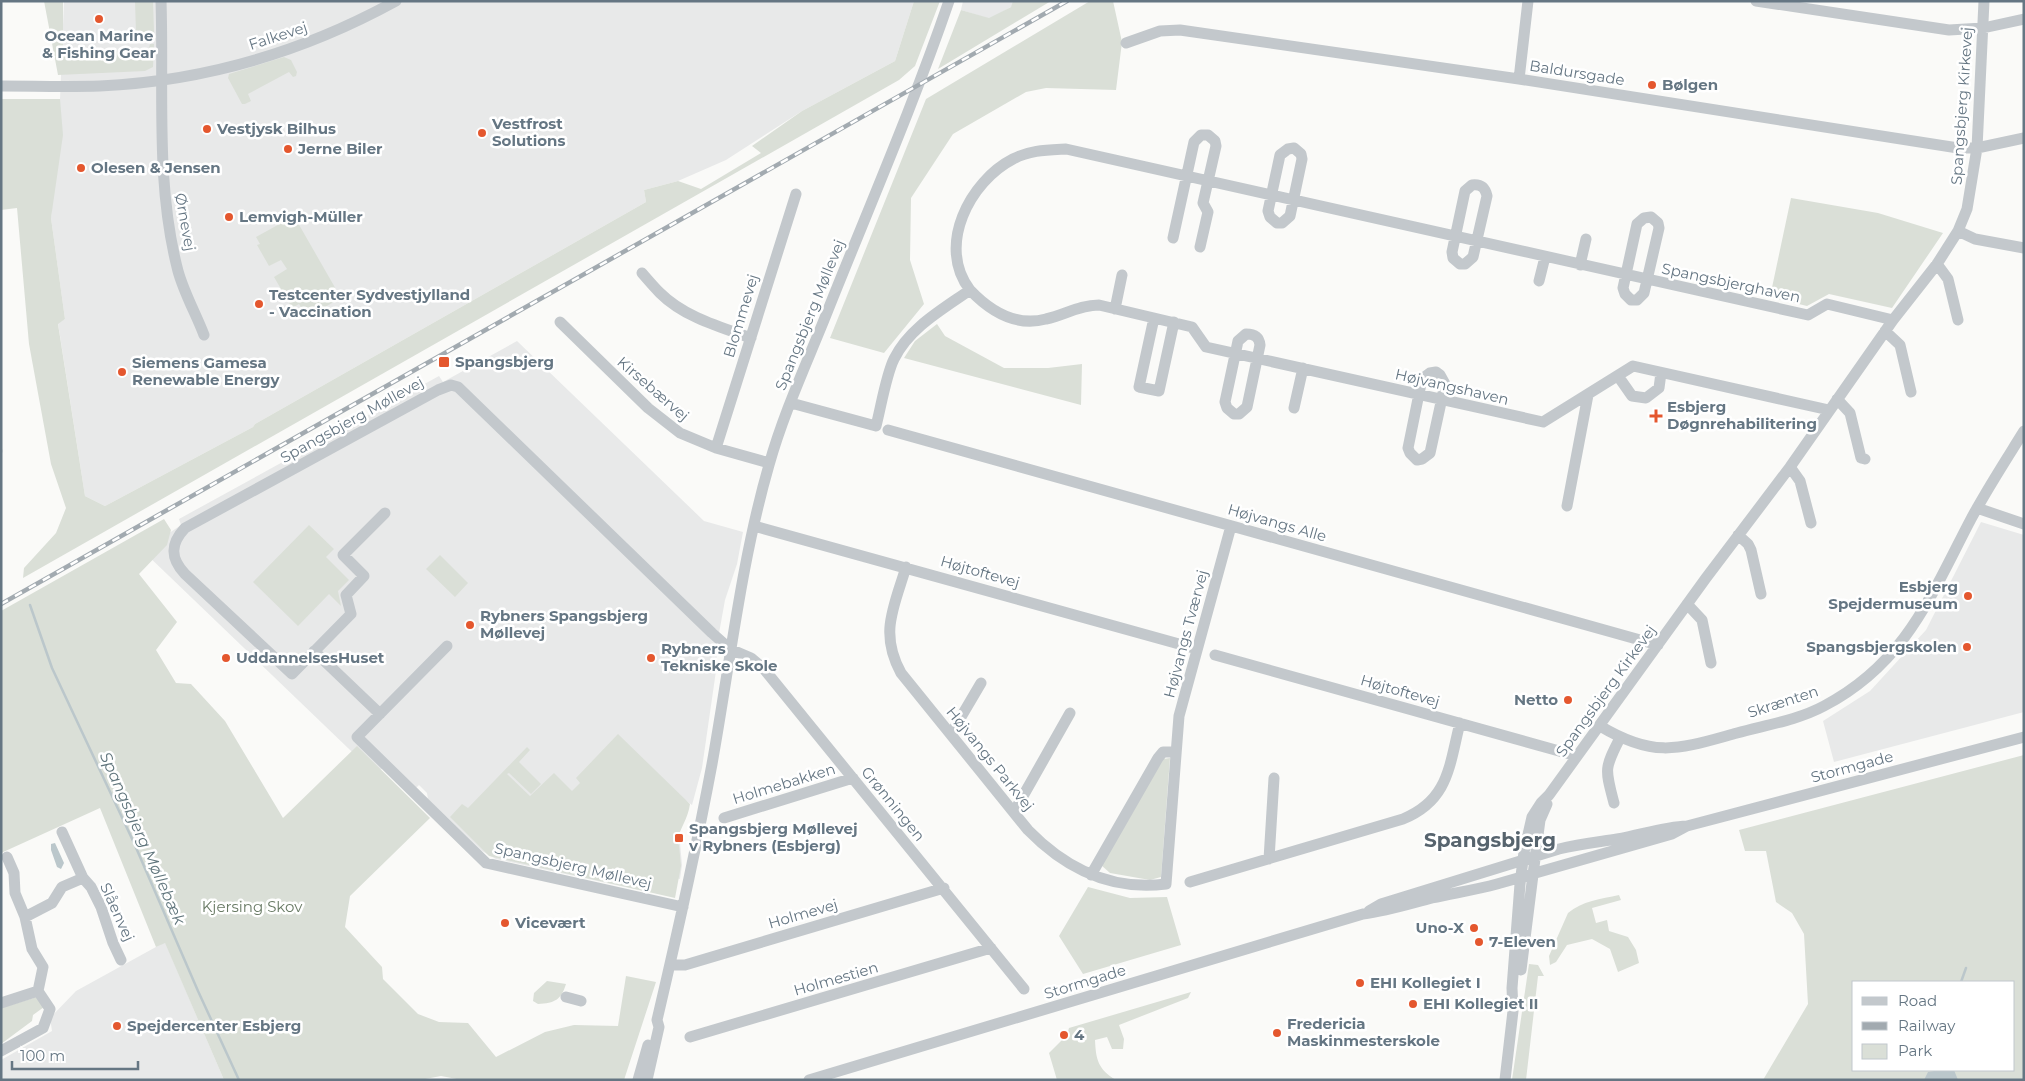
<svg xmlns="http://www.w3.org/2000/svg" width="2025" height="1081" font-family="Montserrat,sans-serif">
  <rect width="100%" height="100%" fill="#fafaf8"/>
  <path fill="#e8e9e9" d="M64 1H914L895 61 802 111 726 160 678 181 644 190 646 202 255 424 253 427 105 506 85 496 58 323 65 319 51 218 60 99Z
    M963 1H1021L990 19 961 10Z
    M517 341 704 521 743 532 737 564 725 600 716 650 717 664 702 768 692 805 684 799 682 826 676 842 680 843 682 865 680 879 652 873 648 892 496 859 482 851 428 799 427 793 419 785 411 793 384 768 374 773 143 551 181 525 179 519 439 376 443 382Z
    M1981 522 2024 535V712L1834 762 1823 721 1870 691 1926 630Z
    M165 942 224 1080H1V1060L52 1031 50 1018 76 991Z"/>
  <path fill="#dadfd7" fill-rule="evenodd" d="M44 1H63V48L64 50 118 51 119 58H146L150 44H154L153 67 145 71 58 75Z
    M135 1H153L154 32 136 33Z
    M914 1H940L915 66 899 80 23 578 24 568 56 533 66 508 51 464 29 344 17 208 1 210V99H60L63 135 51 218 65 319 58 324 85 496 105 506 253 427 255 424 646 202 644 190 678 181 701 189 761 153 752 146 802 111 895 61Z
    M1013 1H1051L938 69 961 10 989 18 1011 7Z
    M1090 1H1113L1122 42 1116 90 1046 88 1026 92 953 134 911 198 910 260 924 304 884 353 830 338 926 99Z
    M284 57 291 60 297 72 296 76 293 77 289 72 248 94 251 101 245 104H242L228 78 229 74Z
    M1791 198 1878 213 1943 233 1892 308 1829 294 1807 306 1770 297Z
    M294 216 341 298 307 317 299 304 292 308 274 277 287 269 281 260 269 266 257 245 260 244 256 237Z
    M937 324 945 336 1004 368H1048L1082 364 1081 405 904 358 915 341Z
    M164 519 171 530 167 545 139 574 177 622 156 650 176 683 191 684 225 721 283 818 357 746 430 818 350 896 345 927 382 967 383 979 418 1014 439 1022 468 1023 496 1057 545 1032 574 1025 618 1026 626 976 656 982 624 1080H462L441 1076 420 1080H224L165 943 156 947 100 808 1 853V611Z
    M309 525 334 549 326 557 349 580 338 591 341 606 329 594 298 626 253 582Z
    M440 555 468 583 455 597 426 569Z
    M618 734 690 804C688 819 680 828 676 843L679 845 681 866 675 898 489 856 450 817 462 804 468 808 527 747 530 750 519 762 541 784 531 794 509 773 507 774 530 796 554 773 572 791 580 783 576 778Z
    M2024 755V1080H1763L1808 1004 1804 934 1792 913 1776 902 1766 851H1745L1739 830ZM1854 982H2014V1070H1854Z
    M1170 758 1161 877 1150 880 1110 873 1101 865 1163 759Z
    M1088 887 1130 898 1167 897 1181 945 1083 974 1059 936Z
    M1619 895 1621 900 1592 908 1596 923 1607 920 1609 931 1628 937 1636 950 1639 963 1618 972 1610 949 1592 939 1567 945 1556 962 1550 965 1549 956 1568 913C1582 901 1601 899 1619 895Z
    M1529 964 1538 965 1544 976H1538L1526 1080H1512Z
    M547 981 566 984C561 1000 555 1003 538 1004L533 1001 534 993Z
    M1191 992 1188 998 1119 1025 1124 1039 1123 1049H1112L1107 1037 1095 1040C1096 1060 1098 1069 1116 1080H1057L1049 1053 1067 1035 1069 1028Z
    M37 997 44 1007 33 1015 32 1021 1 1044V1008Z"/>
  <path fill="#bbc7cb" d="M55 843 64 863 61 869 57 867 51 850V844Z
    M1940 1070H1954L1958 1080H1924L1928 1072Z"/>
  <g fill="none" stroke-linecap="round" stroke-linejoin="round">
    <path stroke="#bbc7cb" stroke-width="2.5" d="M1 450V452
      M30 605 52 668 134 843 198 991 239 1080
      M1961 982 1966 968"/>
    <path stroke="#c3c8cc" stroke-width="11" d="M161 1C164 91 155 183 178 271 184 293 196 314 204 335
      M1756 1 1949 30 1983 28 2024 19
      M1126 43 1160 31 1180 30 1519 79 1958 148H1977L2024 138
      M1519 79 1528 1
      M1 86C34 86 67 87 100 86 204 81 305 51 396 1
      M1294 148 1301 154 1302 159 1290 216 1282 223H1277L1270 217 1268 211 1280 155 1288 149Z
      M1472 185C1481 184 1485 187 1487 196L1473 257 1465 264H1460L1453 258 1452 252 1465 191Z
      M1651 217 1658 223 1659 228 1644 293 1637 300H1631L1625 294 1623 288 1637 224 1644 218Z
      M1958 231 1975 239 2024 248
      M1173 238 1194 142 1201 135H1208L1215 141 1216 146 1203 203 1208 212 1200 247
      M1937 264 1948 279 1958 320
      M1580 265 1586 239
      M642 273C648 280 654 287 660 293 684 317 720 327 751 338
      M1539 281 1545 257
      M970 290C936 246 970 181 1013 159 1030 150 1047 150 1066 149L1808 315 1827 304 1893 320
      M1115 309 1122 275
      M1154 318 1139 387 1159 391 1174 322
      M560 322 648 408 680 433 716 448 769 463
      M1885 331 1900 345 1911 392
      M1246 334C1254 334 1259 336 1260 345L1247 407 1239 414H1234L1227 408 1225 402 1238 341Z
      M1436 372 1440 375 1445 384 1430 453 1422 459 1417 460 1410 453 1408 448 1422 379 1430 373Z
      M1618 376 1632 396 1646 398 1659 388 1661 373
      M1837 399 1850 413 1861 458 1865 459
      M791 403 876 426C881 407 886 375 894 359 909 328 943 309 970 290 990 311 1016 327 1046 319 1065 315 1079 305 1099 305L1192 327 1206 347 1543 422 1633 366 1829 410
      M1294 408 1303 368
      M888 430 1658 645
      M716 448 796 194
      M1790 467 1800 481 1811 523
      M1567 506 1588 395
      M1977 508 2024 524
      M385 513 343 555 364 576 346 595 351 614 292 674 185 574C170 558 170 544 185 528L438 390 451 385 458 387 712 633 730 649 751 658 764 669 1024 989
      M754 526 1197 649
      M1738 535 1748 544 1751 550 1761 594
      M906 567C894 607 879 633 901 673L1028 830C1066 869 1111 891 1166 884L1179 716 1231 526
      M1687 604 1702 620 1711 663
      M447 646 357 737 486 863 683 907
      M314 651 380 714
      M1215 655 1577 756
      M1600 726C1655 759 1679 749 1737 733 1766 725 1798 720 1824 706 1906 663 1931 595 1971 519 1987 489 2006 460 2024 431
      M951 734 981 683
      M1614 803C1605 769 1604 769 1620 738
      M1014 812 1070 713
      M724 818 853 778
      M62 832 83 878 91 887 101 907 113 943 121 960
      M1269 859 1274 778
      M1091 875 1158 758 1163 752H1175
      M1190 882 1403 819C1449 800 1449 766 1460 723
      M1369 911 1381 904 1559 849C1579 844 1598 842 1617 839 1641 835 1663 827 1687 826L2024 737
      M25 917 52 903 62 887 83 878
      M670 965H685L944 888
      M1521 970 1538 835 1540 820 1547 804
      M566 997 581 1001
      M1 1003 38 991
      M690 1037 991 948
      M1 1051 43 1028 50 1009 38 991 43 967 32 949 25 917 15 893 14 873 7 857
      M638 1080 648 1045
      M647 1080 659 1027 657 1020C677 935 696 850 712 764 730 664 741 562 769 465 783 415 805 367 824 320 866 214 912 109 949 1
      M809 1080 1363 914C1387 911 1409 904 1432 898 1454 893 1475 890 1497 884L1672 834 1687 826
      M1505 1080 1513 1011 1512 988 1520 884 1524 852 1532 817 1541 803 1549 795 1706 578 1790 467 1893 320 1937 264 1958 231 1967 209 1977 148 1984 1"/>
    <defs>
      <path id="rail" d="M1 604 1067 1"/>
    </defs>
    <use href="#rail" stroke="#a2aab0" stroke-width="4.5"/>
    <use href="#rail" stroke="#fff" stroke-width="2.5" stroke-dasharray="8" stroke-linecap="butt"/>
  </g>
  <g fill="#e4572e" stroke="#fff" stroke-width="2">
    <circle cx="99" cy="19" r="5"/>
    <circle cx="1652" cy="85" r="5"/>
    <circle cx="207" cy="129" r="5"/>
    <circle cx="482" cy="133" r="5"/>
    <circle cx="288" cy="149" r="5"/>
    <circle cx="81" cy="168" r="5"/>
    <circle cx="229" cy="217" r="5"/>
    <circle cx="259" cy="304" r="5"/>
    <rect x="438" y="356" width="12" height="12" rx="2.5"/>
    <circle cx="122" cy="372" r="5"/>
    <path d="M1653.5 408.5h5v5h5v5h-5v5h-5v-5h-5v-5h5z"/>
    <circle cx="1968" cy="596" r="5"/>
    <circle cx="470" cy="625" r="5"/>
    <circle cx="1967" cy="647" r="5"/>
    <circle cx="226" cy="658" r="5"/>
    <circle cx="651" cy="658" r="5"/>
    <circle cx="1568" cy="700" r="5"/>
    <rect x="674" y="833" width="10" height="10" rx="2.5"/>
    <circle cx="505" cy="923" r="5"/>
    <circle cx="1474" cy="928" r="5"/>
    <circle cx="1479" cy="942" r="5"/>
    <circle cx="1360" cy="983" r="5"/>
    <circle cx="1413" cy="1004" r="5"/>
    <circle cx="117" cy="1026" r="5"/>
    <circle cx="1277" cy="1033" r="5"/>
    <circle cx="1064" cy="1035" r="5"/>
  </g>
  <g text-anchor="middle" stroke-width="5" stroke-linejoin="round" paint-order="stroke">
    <g font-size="15" font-weight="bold" fill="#657683" stroke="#fff" text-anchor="start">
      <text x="99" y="41" text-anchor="middle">Ocean Marine<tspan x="99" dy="17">&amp; Fishing Gear</tspan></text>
      <text x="1662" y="90">Bølgen</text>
      <text x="492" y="129">Vestfrost<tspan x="492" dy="17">Solutions</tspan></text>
      <text x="217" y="134">Vestjysk Bilhus</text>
      <text x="298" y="154">Jerne Biler</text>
      <text x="91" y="173">Olesen &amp; Jensen</text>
      <text x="239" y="222">Lemvigh-Müller</text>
      <text x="269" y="300">Testcenter Sydvestjylland<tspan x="269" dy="17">- Vaccination</tspan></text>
      <text x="455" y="367">Spangsbjerg</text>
      <text x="132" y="368">Siemens Gamesa<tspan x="132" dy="17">Renewable Energy</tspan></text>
      <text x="1667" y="412">Esbjerg<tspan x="1667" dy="17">Døgnrehabilitering</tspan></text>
      <text x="1958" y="592" text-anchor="end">Esbjerg<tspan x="1958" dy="17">Spejdermuseum</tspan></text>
      <text x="480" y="621">Rybners Spangsbjerg<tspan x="480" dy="17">Møllevej</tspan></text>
      <text x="1957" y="652" text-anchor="end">Spangsbjergskolen</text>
      <text x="661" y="654">Rybners<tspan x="661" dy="17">Tekniske Skole</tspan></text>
      <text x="236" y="663">UddannelsesHuset</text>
      <text x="1558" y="705" text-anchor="end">Netto</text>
      <text x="689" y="834">Spangsbjerg Møllevej<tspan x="689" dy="17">v Rybners (Esbjerg)</tspan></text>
      <text x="515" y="928">Vicevært</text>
      <text x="1464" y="933" text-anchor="end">Uno-X</text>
      <text x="1489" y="947">7-Eleven</text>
      <text x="1370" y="988">EHI Kollegiet I</text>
      <text x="1423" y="1009">EHI Kollegiet II</text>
      <text x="1287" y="1029">Fredericia<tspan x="1287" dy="17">Maskinmesterskole</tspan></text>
      <text x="127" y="1031">Spejdercenter Esbjerg</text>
      <text x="1074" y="1040">4</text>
    </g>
    <g font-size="15" fill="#657683" stroke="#fff">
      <text transform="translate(278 36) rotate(-18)" y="5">Falkevej</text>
      <text transform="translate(1577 73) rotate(9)" y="5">Baldursgade</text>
      <text transform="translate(1962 106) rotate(-86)" y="5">Spangsbjerg Kirkevej</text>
      <text transform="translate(185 222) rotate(80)" y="5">Ørnevej</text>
      <text transform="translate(1731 283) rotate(12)" y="5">Spangsbjerghaven</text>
      <text transform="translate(810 315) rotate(-68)" y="5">Spangsbjerg Møllevej</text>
      <text transform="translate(741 316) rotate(-73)" y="5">Blommevej</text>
      <text transform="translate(1452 387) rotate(13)" y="5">Højvangshaven</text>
      <text transform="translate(653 389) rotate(41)" y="5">Kirsebærvej</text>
      <text transform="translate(352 420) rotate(-29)" y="5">Spangsbjerg Møllevej</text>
      <text transform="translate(1277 523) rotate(16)" y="5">Højvangs Alle</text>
      <text transform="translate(980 572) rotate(16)" y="5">Højtoftevej</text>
      <text transform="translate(1186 634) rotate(-75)" y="5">Højvangs Tværvej</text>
      <text transform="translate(1400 691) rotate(16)" y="5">Højtoftevej</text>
      <text transform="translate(1606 691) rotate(-54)" y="5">Spangsbjerg Kirkevej</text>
      <text transform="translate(1783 702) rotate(-18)" y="5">Skrænten</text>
      <text transform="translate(990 759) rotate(51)" y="5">Højvangs Parkvej</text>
      <text transform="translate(1852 767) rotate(-15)" y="5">Stormgade</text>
      <text transform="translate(784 784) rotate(-17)" y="5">Holmebakken</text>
      <text transform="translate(893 804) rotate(51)" y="5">Grønningen</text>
      <text transform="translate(573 866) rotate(13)" y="5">Spangsbjerg Møllevej</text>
      <text transform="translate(117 912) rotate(66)" y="5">Slåenvej</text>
      <text transform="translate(803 914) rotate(-16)" y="5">Holmevej</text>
      <text transform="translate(836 979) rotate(-16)" y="5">Holmestien</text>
      <text transform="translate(1085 982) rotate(-17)" y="5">Stormgade</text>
    </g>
    <g font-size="15" fill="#687a64" stroke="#fff">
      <text x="252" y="912">Kjersing Skov</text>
    </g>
    <g font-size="16" font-style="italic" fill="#60757c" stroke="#fff">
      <text transform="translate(143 838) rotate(66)" y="6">Spangsbjerg Møllebæk</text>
    </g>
    <g font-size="20" font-weight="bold" fill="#57646e" stroke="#fff">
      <text x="1490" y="847">Spangsbjerg</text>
    </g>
  </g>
  <rect width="2025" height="1081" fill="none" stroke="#657683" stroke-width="5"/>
  <rect x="1852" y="981" width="162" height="90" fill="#ffffff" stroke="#c1c8cd"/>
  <rect x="1862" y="997" width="25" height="8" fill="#c3c8cc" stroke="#c1c8cd"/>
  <text x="1898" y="1006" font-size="15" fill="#657683">Road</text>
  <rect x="1862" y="1022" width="25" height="8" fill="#a2aab0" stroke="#c1c8cd"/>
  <text x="1898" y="1031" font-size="15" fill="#657683">Railway</text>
  <rect x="1862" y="1044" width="25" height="15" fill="#dadfd7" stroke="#c1c8cd"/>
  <text x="1898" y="1056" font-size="15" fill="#657683">Park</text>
  <path d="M12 1061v8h126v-8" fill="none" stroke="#657683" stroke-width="2.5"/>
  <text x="20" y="1061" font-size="15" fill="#657683" stroke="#ffffff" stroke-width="4" paint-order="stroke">100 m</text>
</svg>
